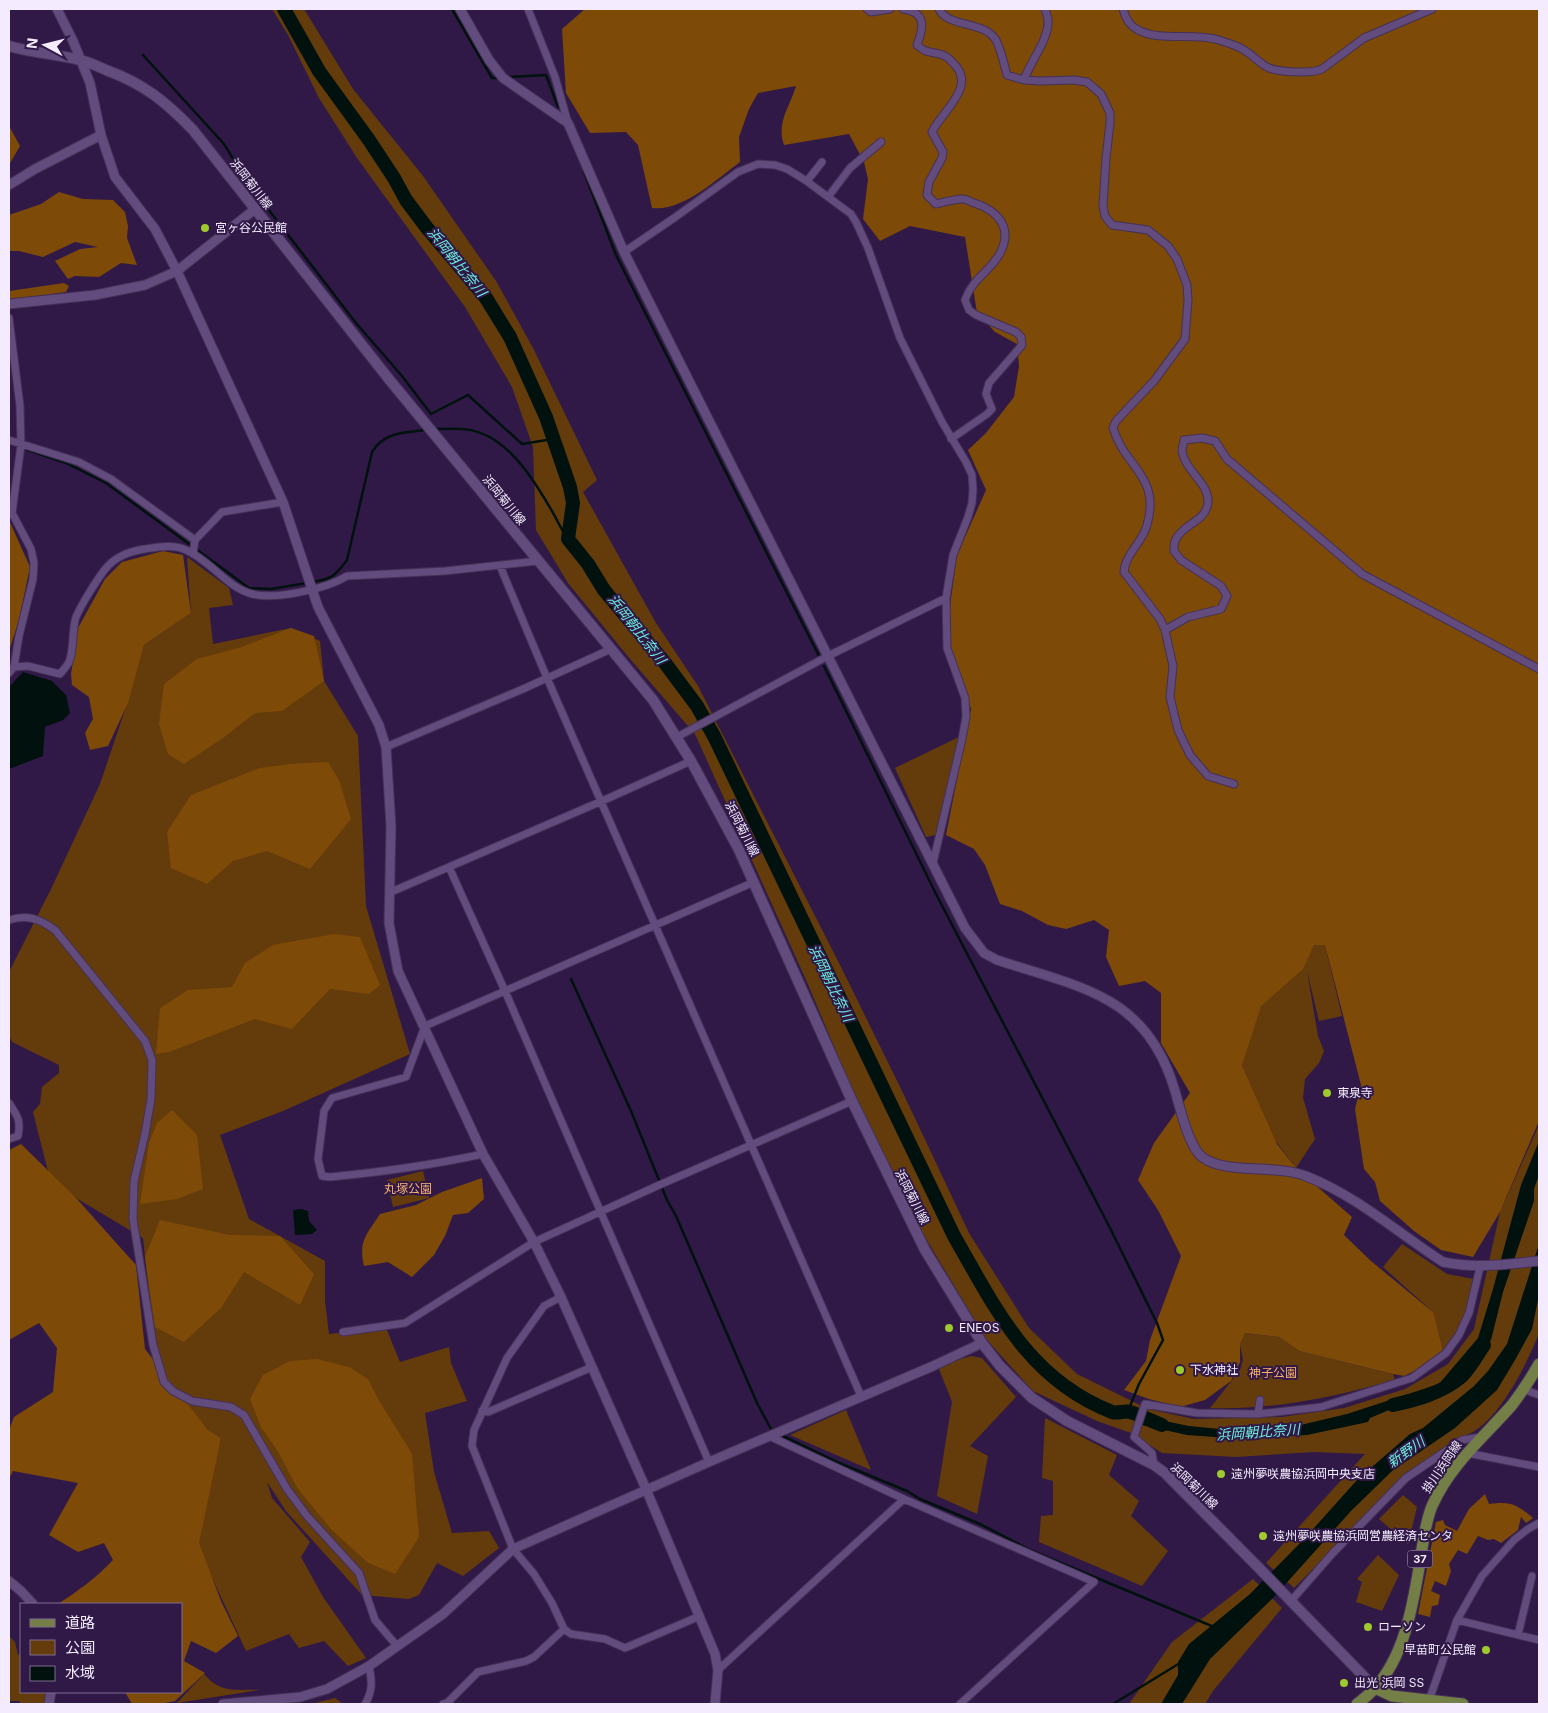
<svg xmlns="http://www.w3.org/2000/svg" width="1548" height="1713" font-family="Inter,'Noto Sans JP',sans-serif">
  <rect width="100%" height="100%" fill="#301947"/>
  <path fill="#643c0b" d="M272 9H304L353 89 423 176 496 281 533 348 597 480 583 492 656 623 698 686 841 967 904 1095 969 1233 1029 1328 1077 1374 1148 1409 1194 1419 1282 1417 1344 1408 1405 1389 1448 1364 1474 1329 1500 1212 1539 1125V1333C1528 1362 1497 1425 1466 1435L1414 1470 1397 1485 1294 1588 1266 1563 1365 1454 1313 1452 1236 1457 1162 1453 1131 1433 1097 1421 1033 1391 986 1339 919 1227 862 1113 807 982 695 734 630 659 568 583 536 530 533 447 512 387 465 307 357 158 319 98 288 35Z
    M187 557 229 588 233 605 209 608 213 644 291 628 320 641 324 681 358 736 366 906 410 1054 283 1111 220 1135 249 1219 325 1261V1301L329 1334 386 1328 400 1362 449 1347 451 1363 467 1401 425 1413 434 1472 452 1533 489 1531 499 1548 463 1576 437 1563 419 1595 409 1599 362 1595 286 1511 267 1482 272 1498 310 1542 301 1557 323 1597 366 1658 348 1666 324 1641 299 1648 289 1634 246 1651 196 1543 221 1438 207 1429 158 1380 143 1238 51 1183 33 1112 40 1104 42 1087 59 1073V1065L12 1042 9 1035V972L52 887 100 784 126 707 144 645 191 613Z
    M961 736 940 834 926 837 895 768Z
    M1324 941 1342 1016 1319 1021 1307 971 1318 1036 1324 1051 1319 1063 1305 1079 1303 1098 1315 1139 1296 1168 1275 1140 1242 1065 1260 1003 1299 972 1314 945Z
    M423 1171 429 1198 393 1207 387 1180Z
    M1402 1244 1447 1274 1474 1279 1464 1320 1443 1351 1434 1313 1383 1267Z
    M1245 1333 1279 1337 1299 1351 1393 1374 1395 1380C1333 1397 1276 1410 1210 1408L1240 1370 1243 1360 1240 1345Z
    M971 1356 982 1358 1016 1397 970 1446 988 1456 977 1514 937 1496 952 1402 939 1369 954 1361Z
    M846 1410 871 1470 790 1435Z
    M1045 1418 1117 1455 1109 1475 1139 1501 1131 1516 1168 1551 1142 1586 1039 1542 1041 1516 1053 1515V1481L1042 1478Z
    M1403 1495 1417 1507 1408 1544 1379 1519Z
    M1378 1555 1399 1575 1382 1611 1356 1602 1362 1582 1357 1579Z
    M1253 1579 1282 1608 1213 1691 1205 1704H1129L1172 1642Z
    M9 1636 15 1642 18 1655 21 1654V1692H46L45 1704H21L19 1701H9Z
    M204 1674C221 1694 236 1689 259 1690L177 1703Z
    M335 1698 343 1704H311Z"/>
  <path fill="#7e4a07" d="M585 9H1539V1121L1500 1212 1473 1257 1441 1250 1414 1231 1380 1201 1375 1182 1364 1169 1355 1109 1361 1085 1325 945H1314L1303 969 1261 1006 1242 1065 1277 1144 1296 1168 1352 1217 1344 1235 1371 1261 1434 1313 1443 1351 1421 1368 1404 1376 1393 1374 1299 1351 1279 1337 1245 1333 1240 1345V1362L1231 1381 1205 1400 1180 1407 1149 1399 1124 1390 1146 1361 1150 1340 1181 1256 1158 1210 1138 1180 1154 1143 1190 1093 1161 1043V993L1145 981 1119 986 1106 957 1109 930 1094 920 1066 929 1048 925 1022 911 1000 904 985 865 974 849 946 835 971 709 946 644 951 598 957 555 986 490 968 450 986 433 1014 397 1019 366 1017 344 995 332 977 313 965 237 910 226 880 241 863 219 868 179 864 162 849 134 784 145C776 122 790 107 796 86L758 93 749 109 739 137 740 162C717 179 682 212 652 208L638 145 626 132 590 133 566 93 562 29Z
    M9 126 20 146 9 165Z
    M59 192 83 199 113 200 125 212 128 226 127 238 137 265 121 263 99 277 75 276 68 279 55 261 80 249 98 247 75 242 43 257 19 251H9V215L41 204Z
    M64 283 69 286 66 292 9 300V291Z
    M9 520 30 567 19 620 9 651Z
    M163 551 183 555 191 613 144 645 128 703 108 746 90 750 85 733 93 719 89 697 72 685 71 674 78 628 105 579 122 562Z
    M291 628 314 636 324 681 282 711 255 713 223 738 184 764 168 754 159 724 164 684 197 659 242 647Z
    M328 762 339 780 351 819 310 869 267 851 233 861 207 884 171 868 167 832 191 795 260 768 290 764Z
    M334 934 360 937 380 985 369 994 330 989 292 1029 255 1019 169 1052 156 1054 160 1008 188 990 232 987 245 963 273 945Z
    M172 1110 197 1135 203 1189 177 1199 140 1204 149 1143 157 1123Z
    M21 1144 77 1199 136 1265 145 1349 207 1429 221 1438 199 1543 221 1601 238 1636 216 1653 191 1641 184 1661 205 1673 175 1701 160 1704H132L125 1692H181V1604H58C78 1591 96 1578 113 1560L104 1543 78 1552 49 1535 78 1483 13 1471 9 1479V1430L14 1417 53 1392 57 1348 39 1323 9 1340V1150Z
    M482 1178 484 1199 468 1213 453 1215 445 1236 434 1255 412 1277 388 1262 364 1266C358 1241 367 1234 380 1214L416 1205 442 1192Z
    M160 1220 230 1235 280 1236 314 1274 300 1305 244 1272 221 1308 184 1342 155 1327 145 1257Z
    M317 1359 349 1367 368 1379 377 1397 412 1454 419 1537 395 1574 368 1563 331 1529 298 1489 277 1450 261 1427 250 1399 263 1375 290 1361Z
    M1485 1494 1489 1504C1511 1501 1516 1504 1533 1518L1526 1523 1521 1517 1518 1530 1501 1543 1494 1539 1488 1540 1478 1536 1467 1554 1458 1550 1449 1564 1451 1571 1446 1586 1435 1581 1431 1591 1440 1595 1438 1605 1432 1606 1430 1617 1418 1614 1436 1522 1443 1520 1445 1525 1457 1531 1469 1509Z"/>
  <path fill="#00110e" d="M23 672 52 681 66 695 70 713 63 720 45 727 43 756 9 769V687Z
    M1539 1141V1175L1534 1189V1201L1503 1292 1491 1340 1455 1381 1432 1392 1370 1418 1368 1422 1307 1435 1243 1439 1187 1435 1142 1425 1145 1417 1189 1426 1240 1431 1292 1427 1347 1414 1439 1384 1478 1338 1493 1289 1521 1185Z
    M301 1209 308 1211 309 1221 317 1230 312 1234 295 1235 293 1210Z
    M1539 1244V1295L1532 1329 1515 1360 1497 1390 1455 1428 1392 1471 1351 1511 1273 1598 1210 1659 1182 1704H1161L1178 1675V1662L1189 1644 1250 1594 1305 1538 1357 1480 1410 1434 1423 1428 1474 1386 1488 1371 1507 1344Z"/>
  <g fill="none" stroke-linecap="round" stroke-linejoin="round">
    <path stroke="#00110e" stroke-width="2.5" d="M452 9 492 78H499
      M143 55 224 144 248 183 356 323 402 376 431 414 468 395 522 444 553 439
      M507 77 546 75 558 107
      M584 172 616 255 819 656
      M435 429C446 429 459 428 470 430 506 436 532 477 549 506 556 517 560 528 568 539
      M22 448 66 463 106 483 249 588 271 589 307 583
      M312 582C332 579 335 576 347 560L372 452C384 432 406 432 427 430
      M824 666 936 894 1109 1226 1157 1323 1163 1340 1139 1384 1128 1411
      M571 979 631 1111 667 1200 676 1216 757 1403 771 1429 774 1431
      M781 1435 837 1462 907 1491 920 1499 980 1524 1030 1550 1214 1627
      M1113 1704 1180 1663"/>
    <path stroke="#00110e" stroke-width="14" d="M284 9 319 71 369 140 394 178 406 200 427 228 486 298 510 337 546 417 570 487 573 503 568 539 588 564 604 590 665 663 697 706 714 736 954 1236C996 1309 1028 1379 1112 1412 1118 1414 1124 1410 1130 1412 1141 1415 1151 1421 1162 1425
      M1393 1405C1416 1400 1442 1393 1461 1377 1470 1369 1477 1355 1484 1345"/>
    <defs>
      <path id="minor" d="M528 9 555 77 568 123
        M867 9 871 12 890 9
        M903 9C926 12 924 27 917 45 929 56 934 50 945 56 948 57 952 62 954 64 977 87 942 111 932 132L943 152 942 158 929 182 927 195 936 204C944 202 955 199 963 199 966 199 971 202 974 203 999 211 1014 229 999 255 989 272 972 279 965 300L969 310 976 315 1016 332 1021 337 1022 345 989 383 986 394 992 409 987 414 951 439
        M939 9C948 28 983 20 996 40 1001 50 1004 64 1007 75L1024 80 1040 81 1074 80 1087 82 1101 94 1110 113V123L1106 158 1103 206 1105 216 1112 225 1148 230 1168 246 1177 259 1187 285 1188 300 1185 339 1154 381 1116 421 1113 428C1125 468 1161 476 1147 525 1143 542 1125 554 1124 572L1160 619 1165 630 1173 666 1170 697 1178 730 1190 755 1208 776 1234 784
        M1123 9C1125 17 1130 26 1138 30 1161 42 1193 32 1219 40 1227 43 1240 46 1247 52 1255 57 1260 64 1269 68 1280 72 1311 74 1322 69L1364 38 1432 9
        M1024 80C1030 62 1049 39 1048 21 1048 17 1046 12 1045 9
        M807 181 822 162
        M828 197 850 168 881 142
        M624 252 674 218 738 172 758 164 775 165 787 169 805 180 851 214 856 222 868 248 900 338 942 422 966 462 972 475 973 489 972 503 968 517 953 555 946 598 947 648 965 698 966 717 962 739 933 863
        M9 318 20 406 21 445 12 513 31 549 34 563 33 579 19 636 14 667 9 673
        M9 440 79 462 111 479 195 540
        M193 554 195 540 222 512 283 502
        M500 566 547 678 861 1396
        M1165 630 1188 617 1221 609 1227 596 1221 586 1181 560 1174 551C1174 547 1174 542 1176 539 1183 524 1207 521 1208 502 1209 483 1185 471 1182 451 1182 448 1184 443 1184 440L1202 438 1215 441 1227 459 1362 574 1539 669
        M14 667 28 666 60 674C63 670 67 666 69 662 74 650 72 634 75 621 76 612 101 573 108 566 118 555 131 551 145 549 158 547 174 544 186 550 210 560 226 587 252 594 276 600 326 589 347 576L445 571 538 561
        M677 737 828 656 946 598
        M386 747 523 689 611 649
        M449 867 505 991 709 1462
        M391 892 602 801 691 761
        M9 920C27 914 40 919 55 930L145 1041 152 1060 151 1099 145 1134 134 1181 133 1219 153 1345 164 1382 173 1391 192 1401 231 1407 244 1415 287 1489 307 1516 359 1573 375 1620 397 1646
        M9 1103C18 1117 21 1120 18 1136L9 1139
        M483 1154C432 1165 382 1172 330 1177L322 1176 318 1159 324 1111 332 1098 406 1077 425 1026 754 882
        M561 1297 544 1306 507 1358 474 1430 472 1446 513 1549 534 1574 552 1603 564 1629 571 1634 605 1639 625 1648 700 1616
        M343 1332 405 1323 534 1242 657 1186 852 1101
        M1523 1389 1539 1395
        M482 1411 488 1412 592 1367
        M1258 1414 1260 1400
        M769 1436 904 1499 1094 1582 960 1704
        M1467 1453 1539 1467
        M1154 1465 1152 1453 1134 1437 1145 1404 1197 1413 1258 1414 1321 1407 1412 1378 1446 1353 1459 1335 1469 1313 1480 1267
        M1291 1601 1332 1554 1406 1478 1462 1440 1481 1437
        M1457 1620 1539 1640
        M1518 1635 1532 1576
        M718 1670 904 1499
        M1427 1702 1432 1692 1457 1620 1482 1576 1514 1540 1528 1529 1539 1523
        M365 1704C373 1691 372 1681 369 1666
        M443 1704 447 1703 478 1672 526 1661 534 1657 564 1629"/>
      <path id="tertiary" d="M57 9 73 41 90 83 101 135 115 177 155 229 177 271 283 502 318 607 379 725 386 747 391 826 389 923 398 971 483 1154 534 1242 561 1297 646 1489 715 1654 718 1670 715 1704
        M460 9 489 60 503 78 568 123 624 252 965 928 984 953 997 960C1082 988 1147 995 1175 1091 1180 1108 1189 1147 1202 1157 1226 1175 1276 1164 1306 1176 1357 1196 1398 1233 1443 1262 1476 1269 1507 1264 1539 1261
        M9 185 35 169 101 135
        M9 304 95 295 145 285 177 271 255 209
        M9 1581 21 1591 33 1604
        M49 1704 51 1692
        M223 1704 300 1697 327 1689 369 1666 443 1614 513 1549 709 1462 933 1366 982 1343"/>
      <path id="secondary" d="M9 46C32 53 57 54 80 60 89 62 97 66 106 70 144 84 165 101 193 130L388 378 653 700 691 761 739 850 852 1101 925 1250 982 1343 1000 1366 1032 1398 1067 1421 1154 1465 1165 1473 1258 1567 1375 1688"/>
      <path id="primary" d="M1375 1688 1392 1696 1463 1704
        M1357 1704C1363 1699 1369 1695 1374 1689 1405 1656 1413 1604 1420 1562 1423 1543 1425 1523 1432 1506 1450 1465 1483 1438 1512 1405 1522 1392 1531 1378 1539 1364"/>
    </defs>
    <use href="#minor" stroke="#443156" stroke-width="9"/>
    <use href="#tertiary" stroke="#443156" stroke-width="11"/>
    <use href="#secondary" stroke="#443156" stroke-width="12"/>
    <use href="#primary" stroke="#443156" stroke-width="13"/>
    <use href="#minor" stroke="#624b7d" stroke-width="7"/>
    <use href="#tertiary" stroke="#624b7d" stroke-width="9"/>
    <use href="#secondary" stroke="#624b7d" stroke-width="10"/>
    <use href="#primary" stroke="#737f46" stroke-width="11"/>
  </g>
  <g fill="#9fca2d" stroke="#301947" stroke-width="2">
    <circle cx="205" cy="228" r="5"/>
    <circle cx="1327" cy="1093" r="5"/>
    <circle cx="949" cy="1328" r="5"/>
    <circle cx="1180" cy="1370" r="5"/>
    <circle cx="1221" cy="1474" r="5"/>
    <circle cx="1263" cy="1536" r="5"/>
    <circle cx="1368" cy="1627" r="5"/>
    <circle cx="1486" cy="1650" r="5"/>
    <circle cx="1344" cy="1683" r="5"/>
  </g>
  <g text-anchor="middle" stroke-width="4" stroke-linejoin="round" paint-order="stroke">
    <rect fill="#301947" stroke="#b9adc7" stroke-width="1" x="1407.5" y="1550.5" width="25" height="17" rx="4"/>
    <g font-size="11" font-weight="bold" fill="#f4ecfe">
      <text x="1420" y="1563">37</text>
    </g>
    <g font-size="12" fill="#f4ecfe" stroke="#301947">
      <text transform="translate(251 184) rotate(52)" y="4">浜岡菊川線</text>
      <text transform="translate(504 500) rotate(51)" y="4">浜岡菊川線</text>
      <text transform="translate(742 829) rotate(63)" y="4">浜岡菊川線</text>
      <text transform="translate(912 1197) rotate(63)" y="4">浜岡菊川線</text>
      <text transform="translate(1442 1467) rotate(-56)" y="4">掛川浜岡線</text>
      <text transform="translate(1194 1486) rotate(44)" y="4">浜岡菊川線</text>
    </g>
    <g font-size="12" fill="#f4ecfe" stroke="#301947" text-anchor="start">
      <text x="215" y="232">宮ヶ谷公民館</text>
      <text x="1337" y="1097">東泉寺</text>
      <text x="959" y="1332">ENEOS</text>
      <text x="1190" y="1374">下水神社</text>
      <text x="1231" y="1478">遠州夢咲農協浜岡中央支店</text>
      <text x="1273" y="1540">遠州夢咲農協浜岡営農経済センタ</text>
      <text x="1378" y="1631">ローソン</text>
      <text x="1476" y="1654" text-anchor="end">早苗町公民館</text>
      <text x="1354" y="1687">出光 浜岡 SS</text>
    </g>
    <g font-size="12" fill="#f9b36e" stroke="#301947">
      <text x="408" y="1193">丸塚公園</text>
      <text x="1273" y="1377">神子公園</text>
    </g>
    <g font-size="14" font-style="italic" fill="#6beede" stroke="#301947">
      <text transform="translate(457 262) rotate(51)" y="5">浜岡朝比奈川</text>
      <text transform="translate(637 629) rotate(52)" y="5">浜岡朝比奈川</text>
      <text transform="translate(831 983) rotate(64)" y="5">浜岡朝比奈川</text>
      <text transform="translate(1258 1432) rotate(-4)" y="5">浜岡朝比奈川</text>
      <text transform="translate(1406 1452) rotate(-35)" y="5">新野川</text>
    </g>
  </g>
  <rect width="1548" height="1713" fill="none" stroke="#f4ecfe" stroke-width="20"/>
  <rect x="20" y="1603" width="162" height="90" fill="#301947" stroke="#7e6d90"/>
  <rect x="30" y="1619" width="25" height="8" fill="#737f46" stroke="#7e6d90"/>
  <text x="65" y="1628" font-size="15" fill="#f4ecfe">道路</text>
  <rect x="30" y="1640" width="25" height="15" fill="#643c0b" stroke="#7e6d90"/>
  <text x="65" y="1653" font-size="15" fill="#f4ecfe">公園</text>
  <rect x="30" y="1666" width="25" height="15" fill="#00110e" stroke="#7e6d90"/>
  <text x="65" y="1678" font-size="15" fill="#f4ecfe">水域</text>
  <g transform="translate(45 45) rotate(277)" stroke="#301947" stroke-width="4" paint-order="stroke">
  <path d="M0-4L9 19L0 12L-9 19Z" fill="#f4ecfe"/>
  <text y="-8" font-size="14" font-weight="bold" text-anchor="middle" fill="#f4ecfe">N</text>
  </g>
</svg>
